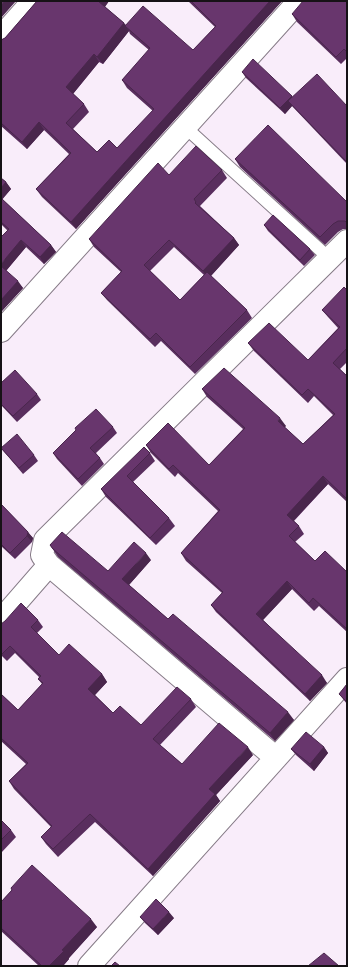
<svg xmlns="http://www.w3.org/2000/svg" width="348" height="967" font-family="Roboto,sans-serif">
  <rect width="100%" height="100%" fill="#f9edfa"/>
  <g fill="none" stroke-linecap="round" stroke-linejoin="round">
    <defs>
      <path id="lane" d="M185 127 330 259"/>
      <path id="street" d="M1 37 33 1
        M1 331 299 1
        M1 620 49 565
        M276 758 49 565 42 555 45 540 347 241
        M89 966 347 679"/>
    </defs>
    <use href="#lane" stroke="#867b87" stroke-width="14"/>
    <use href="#street" stroke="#867b87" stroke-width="24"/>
    <use href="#lane" stroke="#fff" stroke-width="12"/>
    <use href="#street" stroke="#fff" stroke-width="22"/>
  </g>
  <path fill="#592e5e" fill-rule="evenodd" d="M37 1H109L105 7 126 25 193 50 215 27 188 1H282L76 229 42 197 36 189 69 154 44 130 27 149 1 126V40L5 38ZM129 31 130 34 149 50 122 80 127 88 153 111 117 148 97 152 73 129 89 112 84 104 73 94 99 62 103 64Z
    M347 1V58L341 64 297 22 292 14Z
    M242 72 292 96V97L347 106V164L292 106 285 114 246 78Z
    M235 159 347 202V229H343L338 232 325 245 240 167Z
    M222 170 227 178 200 206 234 238 239 245 211 276 247 310 252 318 195 374 161 341 155 347 107 300 101 293 121 272 94 247 89 239 169 175ZM174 247 204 275 180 300 150 271Z
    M1 178 6 182 11 189 2 199 51 245 56 252 44 264 26 247 6 271 23 288 1 312 7 230 1 224Z
    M264 225 310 249 315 255 304 266 268 231Z
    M347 290V362L340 369 347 376V502L328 484 294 521 299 526 304 534 295 542 315 561 347 572V632L319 606 314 611 292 589 263 620 327 683 310 701 216 612 211 605 222 593 186 561 181 553 218 511 178 473 175 477 151 453 146 445 209 465 243 429 207 397 202 389 286 426 284 427 303 444 333 415 314 396 308 403 254 351 248 343 308 360 338 328 328 317 322 310Z
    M1 383 37 394 41 400 17 422 1 405Z
    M113 427 117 433 96 453 100 458 104 464 82 486 57 459 53 453Z
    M1 448 34 455 38 461 23 474 6 454Z
    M150 453 155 461 133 482 169 518 175 526 156 545 106 497 101 489Z
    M1 504 33 538 32 542 15 559 1 546Z
    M50 545 108 571 151 560 129 585 168 619 294 720 275 741 58 557Z
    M38 620 43 627 37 633 59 655 102 674 107 682 95 695 113 713 141 725 191 699 196 707 160 745 182 764 253 755 216 795 220 801 153 876 95 822 58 857 46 844 41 837 51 827 14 789 9 781 26 764 1 741V694L18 710 42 684 38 679 39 677 15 653 7 661 1 655V624Z
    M347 684V704L339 694Z
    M324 747 328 753 314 771 296 755 291 749Z
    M1 820 11 830 16 837 1 853Z
    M11 888 97 927 69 958V959L63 966H39L1 931V902L12 890Z
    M140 917 174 918 158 935 145 923Z"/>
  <path fill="#49264c" d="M4 1H16L1 18V5Z
    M98 1H109L103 9Z
    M270 1H282L76 229 71 222Z
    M124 23 129 30 125 26 129 31 103 64 97 57Z
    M94 54 99 62 72 95 66 87Z
    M292 96 296 102 288 101 292 106 285 114 280 108Z
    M39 122 44 130 27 149 22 142Z
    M6 182 11 189 1 201V188Z
    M234 238 239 245 208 279 203 271Z
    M21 240 26 247 5 272 1 266V264Z
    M51 245 56 252 44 264 40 257Z
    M18 281 23 288 1 312V300Z
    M280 418 286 426 283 429 278 421Z
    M323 476 328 484 292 522 287 515Z
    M28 532 33 538 32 542 27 536Z
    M146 553 151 560 128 586 122 579Z
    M287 581 292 589 262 621 256 614Z
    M102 674 107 682 93 697 88 689Z
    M322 675 327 683 310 701 305 694Z
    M288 712 294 720 275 741 270 733Z
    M248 747 253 755 216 795 220 801 153 876 148 869 209 789Z
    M324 747 328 753 314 771 310 764Z
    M169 912 174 918 158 935 153 929Z
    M91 919 97 927 69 958V959L63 966H49L62 950Z"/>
  <path fill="#68366d" stroke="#49264c" d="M1 1H4L1 5Z
    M37 1H98L124 23 97 57 94 54 66 87 84 104 66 123 97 152 109 140 117 148 154 109 122 80 150 48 125 26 143 6 193 50 216 26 191 1H270L71 222 36 189 71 153 39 122 22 142 1 123V40L5 38Z
    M303 1H347V52L344 49 336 57 292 14Z
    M253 59 292 96 280 108 242 72Z
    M317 74 347 106V162L288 101Z
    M268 125 347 202V223L345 221H338L333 224 320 237 235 159Z
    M196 146 222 170 194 199 196 202 195 203 234 238 203 271 169 240 144 265 180 300 207 272 247 310 190 367 156 333 150 339 101 293 122 271 89 239 158 163 169 175Z
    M1 178 6 182 1 188Z
    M1 198 51 245 40 257 21 240 1 264V237L9 229 1 222Z
    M273 215 310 249 300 260 264 225Z
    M1 266 18 281 1 300Z
    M344 287 347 290V348L333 363 347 376V499L323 476 287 515 299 526 289 536 315 561 325 551 347 572V629L313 598 309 603 287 581 256 614 322 675 305 694 211 605 223 592 181 553 220 510 173 465 169 469 146 445 168 423 209 465 245 428 202 389 224 368 280 418 278 421 303 444 335 414 308 389 302 395 248 343 269 323 308 360 340 327 322 310Z
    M15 370 37 394 13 416 1 404V383Z
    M96 409 113 427 90 448 100 458 78 479 53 453 76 430 75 428Z
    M17 434 34 455 19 468 1 448Z
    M144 447 150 453 127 476 169 518 150 538 101 489Z
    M1 504 28 532 27 536 10 553 1 544Z
    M62 532 108 571 134 542 146 553 122 579 168 619 173 614 288 712 270 733 53 549 50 545Z
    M21 603 38 620 31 627 59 655 69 644 102 674 88 689 113 713 120 706 141 725 177 687 191 699 153 739 182 764 219 723 248 747 209 789 215 794 148 869 90 814 53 849 41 837 52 826 9 781 28 763 1 738V694L18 710 43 683 38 679 41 676 10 646 2 654 1 653V624L5 621Z
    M347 684V702L339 694Z
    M306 732 324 747 310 764 291 749Z
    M1 820 11 830 1 840Z
    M32 865 91 919 62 950 64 951 49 966H42L1 928V902L12 890 11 888Z
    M156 899 169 912 153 929 140 917Z
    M324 953 339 966H308Z
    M115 962 120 966H111Z"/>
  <rect width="348" height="967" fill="none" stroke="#161216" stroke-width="4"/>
</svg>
